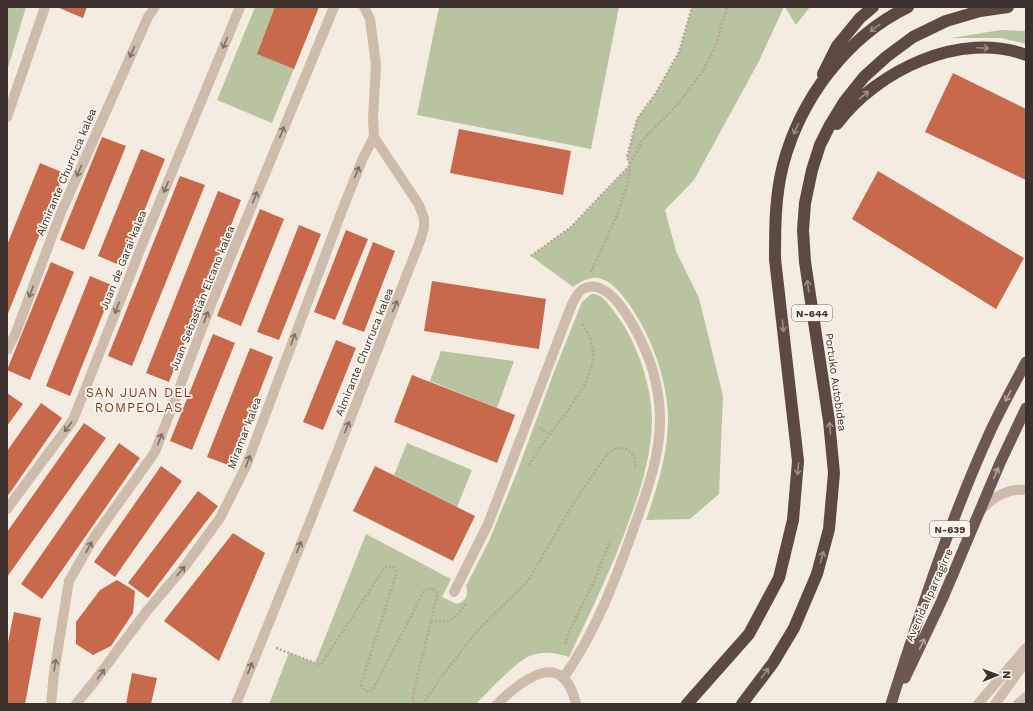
<svg xmlns="http://www.w3.org/2000/svg" width="1033" height="711" font-family="'Work Sans',sans-serif">
  <rect width="100%" height="100%" fill="#f4ebe1"/>
  <path fill="#b8c4a0" d="M7 7H26L7 71Z
    M255 7H319L272 123 217 100Z
    M439 7H619L591 149 417 115Z
    M692 7H784L758 63 694 180 665 210 676 251 699 298 723 396 719 494 690 519 646 520C658 485 669 451 668 413 665 372 650 333 626 300 619 291 610 280 598 278 589 277 580 282 573 287L531 256 571 227 630 165 627 157 637 119 656 93 679 52Z
    M785 7H810L796 25Z
    M1001 30 1026 31V44L1001 38H951Z
    M591 294C594 294 597 294 600 296 607 300 621 321 626 329 641 357 651 387 652 418 652 453 642 486 630 518 613 566 591 611 569 657 557 653 545 651 532 655 518 659 488 692 476 704H269L289 653 315 663 366 534 451 579 442 597 457 604C466 601 469 594 466 586L489 541 517 472 554 372 582 302Z
    M441 351 514 361 497 408 430 381Z
    M407 443 472 470 457 507 394 475Z"/>
  <path fill="#c8694b" d="M57 7H87L83 18Z
    M275 7H319L294 69 257 54Z
    M953 73 1026 109V180L925 132Z
    M459 129 571 151 563 195 450 173Z
    M102 137 126 146 84 250 60 240Z
    M141 149 165 159 122 266 98 256Z
    M40 163 64 173 7 316V245Z
    M878 171 1024 258 996 309 852 219Z
    M180 176 205 185 132 366 108 356Z
    M218 191 241 200 169 382 146 373Z
    M260 209 284 219 241 326 217 316Z
    M299 225 321 234 279 340 257 332Z
    M346 230 368 239 335 320 314 312Z
    M373 242 395 251 364 332 342 324Z
    M51 262 74 272 30 380 7 370Z
    M90 276 114 286 70 396 46 386Z
    M432 281 546 299 539 349 424 331Z
    M213 334 235 343 192 450 170 441Z
    M336 340 356 348 323 430 303 422Z
    M250 348 273 357 231 466 207 457Z
    M412 375 515 415 497 463 394 422Z
    M7 393 23 404 7 426Z
    M41 403 62 418 7 497V451Z
    M84 423 106 438 7 577V532Z
    M119 443 140 458 42 599 21 584Z
    M161 466 182 481 115 577 94 562Z
    M375 466 475 516 453 561 353 511Z
    M198 491 218 506 148 598 128 583Z
    M233 533 265 553 219 661 164 621Z
    M117 580 135 591 133 613 111 646 93 655 76 644V622L100 590Z
    M14 612 41 618 25 704H7V647Z
    M132 673 157 678 151 704H126Z"/>
  <g fill="none" stroke-linecap="round" stroke-linejoin="round">
    <path stroke="#b9a596" stroke-width="2.5" stroke-dasharray="2 2" stroke-linecap="butt" d="M531 256 571 227 630 165 627 157 637 119 656 93 679 52 692 7
      M591 272 617 215 627 186 630 165 642 141 677 105 703 71 716 45 727 7
      M540 428 550 434
      M529 465C538 451 547 438 557 425 578 396 610 359 582 324
      M431 621C450 623 455 620 466 604
      M565 644 570 630 595 579 610 541
      M276 648 318 664 322 663 385 567 389 566 393 567 396 571V575L361 684C363 691 367 693 373 689L424 591 432 588 436 591 437 596 412 699 415 704
      M423 704 440 679 476 632 528 581 572 506 598 467 609 452 615 449 624 448 631 452 635 459V468"/>
    <path stroke="#cdbbac" stroke-width="10" d="M7 117 45 7
      M7 350 15 335 60 215 148 17 155 7
      M7 509 73 420 144 240 240 7
      M981 511C991 497 1009 488 1026 490
      M454 592 488 524 570 309C573 303 576 293 583 289 614 272 647 350 653 371 657 386 660 403 660 419 660 458 646 494 633 530 615 581 595 633 564 677
      M51 704 54 673 69 581 93 539 155 452 212 302 334 7
      M76 704 94 682 146 612 185 566 220 518 246 466 343 208 363 158 374 137
      M236 704 311 519 420 241 424 228V218L419 205 374 137 373 118 376 65 370 19 364 7
      M497 704C524 678 563 648 576 704
      M978 704 1026 648
      M995 704 1026 661
      M1018 704 1026 697"/>
    <path stroke="#6c584f" stroke-width="11" d="M905 678 942 600 1000 463 1026 408
      M891 704C920 612 950 520 990 432 1001 408 1014 385 1026 362"/>
    <path stroke="#5c4a42" stroke-width="12" d="M823 74 837 46 860 18 873 7
      M837 124C876 71 961 30 1026 55
      M687 704 749 634 779 578 793 520 798 461 775 259C775 228 775 196 783 165 800 100 846 37 908 7
      M742 704 773 663 794 628 817 574 829 529 834 473 829 421 805 262 803 230 805 203 812 170 820 145 830 125 844 102 864 77 886 57 913 37 946 21 980 11 1008 7"/>
  </g>
  <defs><path id="oneway-shaft" d="M-6 0H5M1.5-3L5.5 0L1.5 3" fill="none" stroke-width="1.6" stroke-linecap="round" stroke-linejoin="round"/></defs>
  <g stroke="#9c8e87">
    <use href="#oneway-shaft" transform="translate(875 28) rotate(144)"/>
    <use href="#oneway-shaft" transform="translate(983 48) rotate(3)"/>
    <use href="#oneway-shaft" transform="translate(864 95) rotate(-40)"/>
    <use href="#oneway-shaft" transform="translate(796 129) rotate(114)"/>
    <use href="#oneway-shaft" transform="translate(808 286) rotate(-98)"/>
    <use href="#oneway-shaft" transform="translate(783 326) rotate(84)"/>
    <use href="#oneway-shaft" transform="translate(830 428) rotate(-95)"/>
    <use href="#oneway-shaft" transform="translate(798 469) rotate(95)"/>
    <use href="#oneway-shaft" transform="translate(822 557) rotate(-74)"/>
    <use href="#oneway-shaft" transform="translate(765 673) rotate(-53)"/>
  </g>
  <g stroke="#7d6f65">
    <use href="#oneway-shaft" transform="translate(225 43) rotate(113)"/>
    <use href="#oneway-shaft" transform="translate(132 52) rotate(114)"/>
    <use href="#oneway-shaft" transform="translate(282 132) rotate(-68)"/>
    <use href="#oneway-shaft" transform="translate(79 171) rotate(114)"/>
    <use href="#oneway-shaft" transform="translate(357 172) rotate(-68)"/>
    <use href="#oneway-shaft" transform="translate(166 187) rotate(113)"/>
    <use href="#oneway-shaft" transform="translate(255 197) rotate(-68)"/>
    <use href="#oneway-shaft" transform="translate(31 292) rotate(110)"/>
    <use href="#oneway-shaft" transform="translate(395 306) rotate(-68)"/>
    <use href="#oneway-shaft" transform="translate(117 308) rotate(111)"/>
    <use href="#oneway-shaft" transform="translate(206 317) rotate(-69)"/>
    <use href="#oneway-shaft" transform="translate(293 339) rotate(-70)"/>
    <use href="#oneway-shaft" transform="translate(68 427) rotate(127)"/>
    <use href="#oneway-shaft" transform="translate(347 427) rotate(-68)"/>
    <use href="#oneway-shaft" transform="translate(160 439) rotate(-69)"/>
    <use href="#oneway-shaft" transform="translate(248 461) rotate(-69)"/>
    <use href="#oneway-shaft" transform="translate(89 547) rotate(-61)"/>
    <use href="#oneway-shaft" transform="translate(299 547) rotate(-68)"/>
    <use href="#oneway-shaft" transform="translate(181 571) rotate(-49)"/>
    <use href="#oneway-shaft" transform="translate(55 665) rotate(-81)"/>
    <use href="#oneway-shaft" transform="translate(250 668) rotate(-68)"/>
    <use href="#oneway-shaft" transform="translate(101 674) rotate(-54)"/>
  </g>
  <g stroke="#b4a69e">
    <use href="#oneway-shaft" transform="translate(1008 396) rotate(117)"/>
    <use href="#oneway-shaft" transform="translate(996 473) rotate(-67)"/>
    <use href="#oneway-shaft" transform="translate(922 644) rotate(-64)"/>
  </g>
  <g text-anchor="middle" stroke-width="3.5" stroke-linejoin="round" paint-order="stroke">
    <g fill="#fbf5ee" stroke="#756b66" stroke-width="1">
      <rect x="792" y="305" width="40" height="16" rx="3"/>
      <rect x="930" y="521" width="40" height="16" rx="3"/>
    </g>
    <g font-size="10" font-weight="bold" fill="#3b302b">
      <text x="812" y="317">N-644</text>
      <text x="950" y="533">N-639</text>
    </g>
    <g font-size="11" fill="#3b302b" stroke="#fbf5ee">
      <text transform="translate(66 172) rotate(-67)" y="4">Almirante Churruca kalea</text>
      <text transform="translate(123 260) rotate(-68)" y="4">Juan de Garai kalea</text>
      <text transform="translate(202 298) rotate(-68)" y="4">Juan Sebastián Elcano kalea</text>
      <text transform="translate(364 352) rotate(-68)" y="4">Almirante Churruca kalea</text>
      <text transform="translate(836 382) rotate(82)" y="4">Portuko Autobidea</text>
      <text transform="translate(244 433) rotate(-69)" y="4">Miramar kalea</text>
      <text transform="translate(929 595) rotate(-66)" y="4">Avenida Iparragirre</text>
    </g>
    <g font-size="13" letter-spacing="1" fill="#8c3b22" stroke="#fbf5ee">
      <text x="139" y="397">SAN JUAN DEL<tspan x="139" dy="15">ROMPEOLAS</tspan></text>
    </g>
  </g>
  <rect width="1033" height="711" fill="none" stroke="#3b302b" stroke-width="16"/>
  <g transform="translate(997 675) rotate(89)" stroke="#fbf5ee" stroke-width="3" paint-order="stroke">
  <path d="M0-3L7 15L0 10L-7 15Z" fill="#3b302b"/>
  <text y="-6" font-size="11" font-weight="bold" text-anchor="middle" fill="#3b302b">N</text>
  </g>
</svg>
